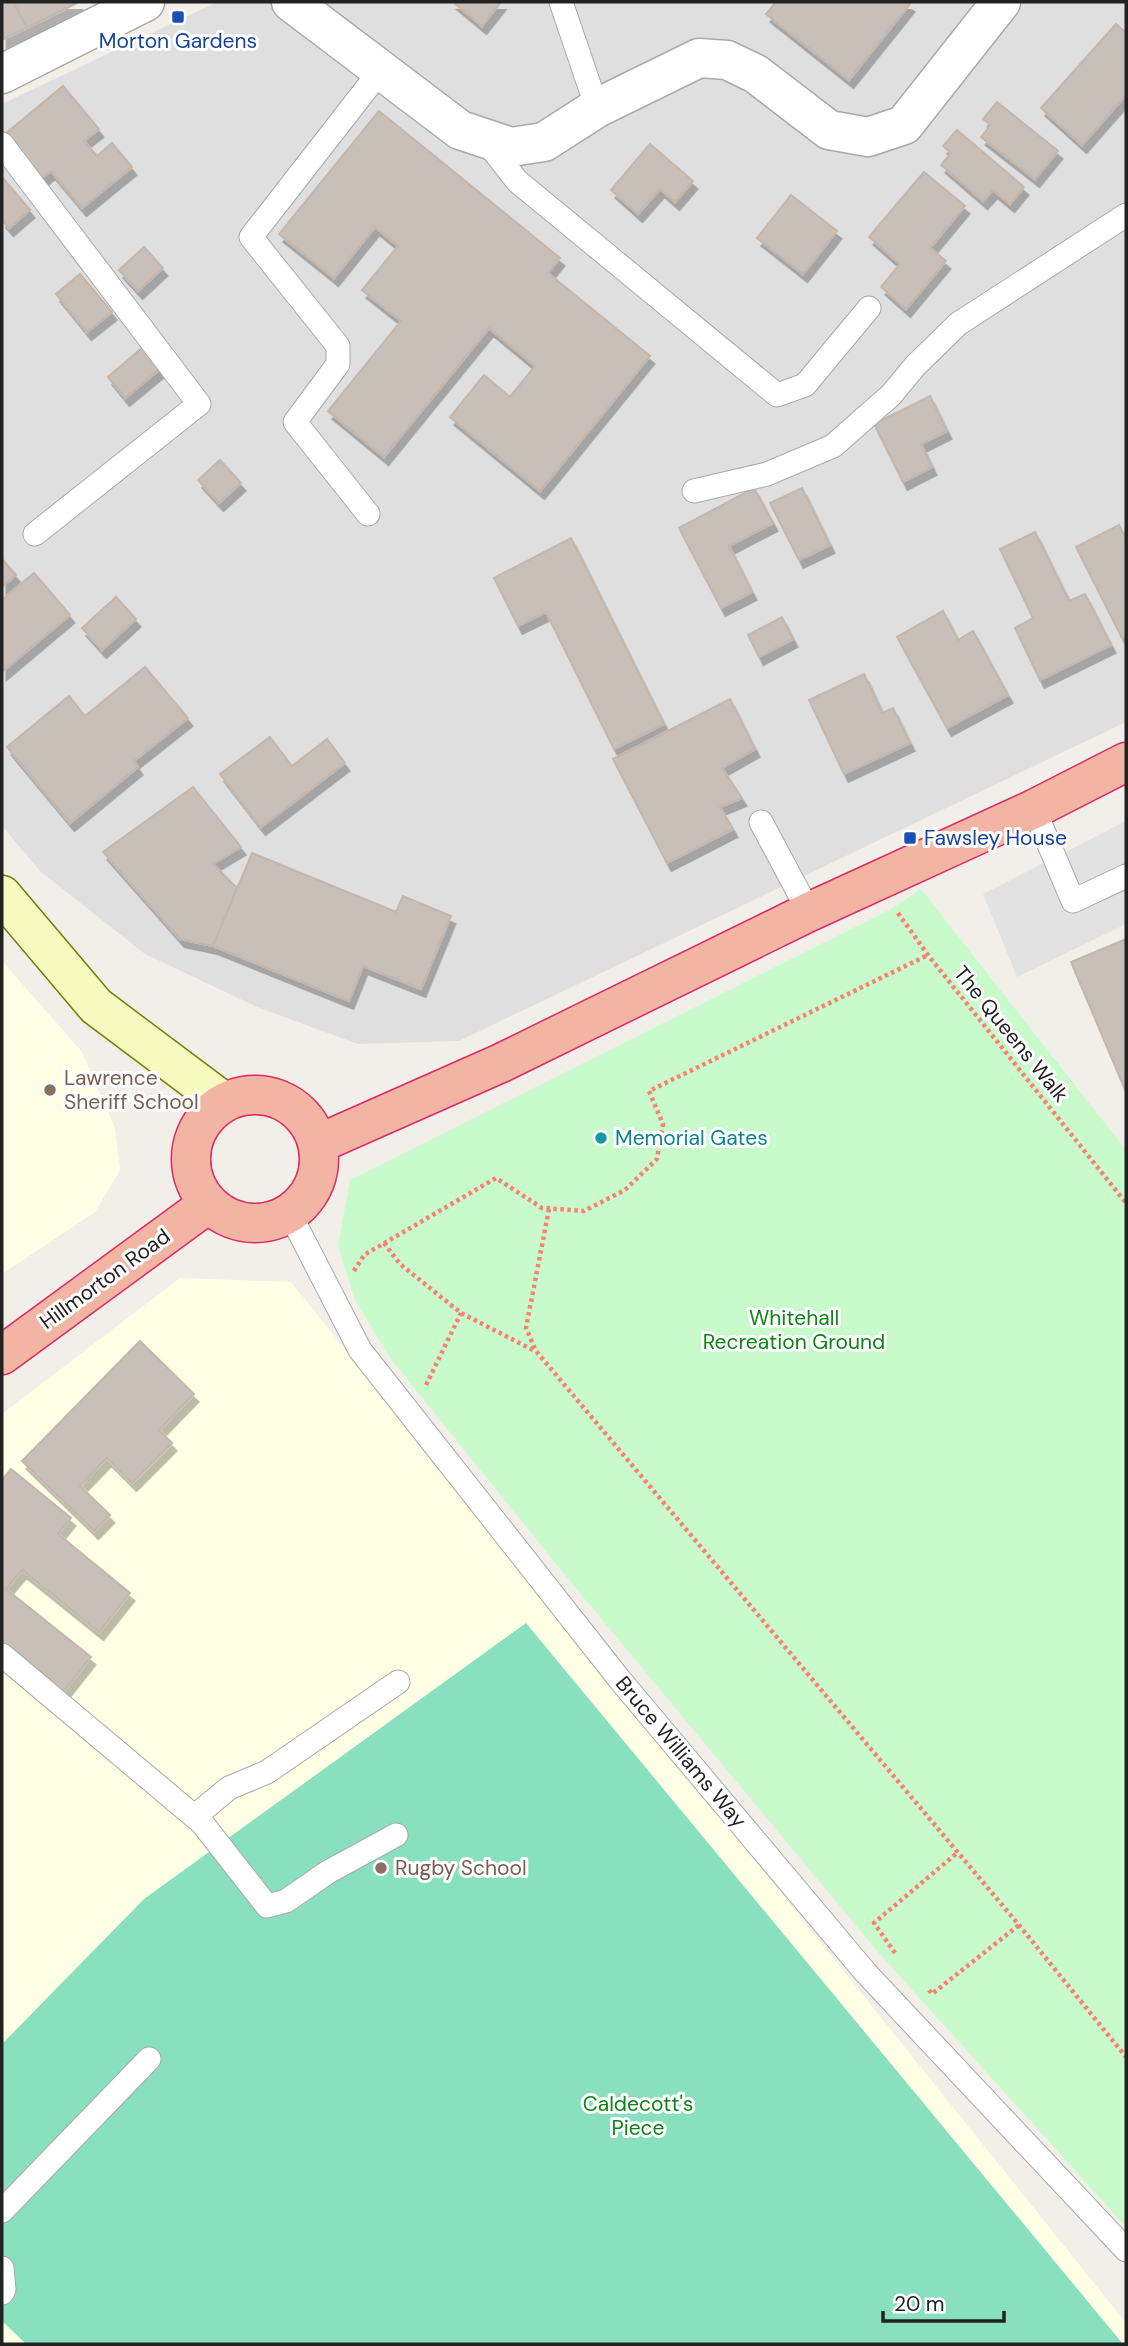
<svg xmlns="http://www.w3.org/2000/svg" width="1128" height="2346" font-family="'DM Sans',sans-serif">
  <defs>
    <filter id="shadow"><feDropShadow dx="4.5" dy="8" stdDeviation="0" flood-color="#0004"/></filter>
  </defs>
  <rect width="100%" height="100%" fill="#f2efe9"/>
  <path fill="#e0dfdf" d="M217 2H1126V722L459 1041 358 1044 257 1007 145 954 40 871 2 826V104Z"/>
  <path fill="#ffffe5" d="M2 961 82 1052 115 1128 120 1170 95 1212 2 1274Z
    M180 1278 291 1282 1126 2323V2344H2V1414Z"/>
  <path fill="#c8facc" d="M921 889 1126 1150V2227L878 1952 574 1586 390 1358 355 1300 338 1246 350 1180 891 909Z"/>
  <path fill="#88e0be" d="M526 1623 1123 2344H26L2 2321V2044L144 1899Z"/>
  <path fill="#e2e2e2" d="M1126 821V924L1017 977 983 894Z"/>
  <path fill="#c7bfb8" stroke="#c4b6ab" stroke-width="2" filter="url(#shadow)" d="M2 2H13L27 28 2 40Z
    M13 2H79L27 28Z
    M453 2H501L482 26Z
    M776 2H907L910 4 849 80 766 14Z
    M1116 24 1126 33V95L1082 145 1041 108Z
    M63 86 99 129 84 141 97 156 112 143 132 167 82 208 51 171 41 179 4 135Z
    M997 102 1058 151 1035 179 981 137 991 125 983 119Z
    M379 111 560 258 548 273 650 356 540 491 450 417 484 375 510 397 535 366 489 328 384 457 328 411 401 321 362 290 398 246 375 227 334 278 279 234Z
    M957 130 1024 187 1010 204 993 190 983 201 941 165 951 153 943 146Z
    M650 144 693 181 675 202 660 189 638 214 611 190Z
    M924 172 965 206 930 248 946 261 906 309 881 287 900 264 869 237Z
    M2 177 30 210 9 228 2 220Z
    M791 195 837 231 803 274 757 238Z
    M144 247 163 268 138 291 119 270Z
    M80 274 112 312 87 332 56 294Z
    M143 347 160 369 125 398 108 377Z
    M930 396 947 431 921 444 932 467 903 482 874 424Z
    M220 460 241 483 219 503 198 480Z
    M754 488 773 523 729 546 752 592 721 608 679 528Z
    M802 488 830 545 799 560 770 503Z
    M1119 525 1126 539V636L1122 638 1076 547Z
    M1035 532 1069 601 1085 594 1111 645 1040 680 1015 628 1033 618 1000 549Z
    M571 538 664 724 614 749 546 612 518 626 494 578Z
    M2 559 16 575 2 587Z
    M34 573 70 615 2 672V600Z
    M116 597 136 619 102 650 82 628Z
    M943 611 958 640 973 631 1008 695 947 728 897 637Z
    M782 617 793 639 759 657 748 635Z
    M145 667 188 718 134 761 138 767 70 823 7 747 69 696 85 716Z
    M864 674 882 713 893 708 910 743 844 774 809 700Z
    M730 699 755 749 722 768 742 798 720 807 733 829 667 863 613 759Z
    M270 737 292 766 327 739 345 763 261 827 220 774Z
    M193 787 241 847 213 864 237 888 213 946 180 939 103 852Z
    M252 853 396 912 403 896 451 916 421 989 363 966 349 1001 213 946Z
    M1126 939V1092L1071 962Z
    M140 1341 194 1394 159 1430 172 1443 132 1483 107 1458 80 1486 110 1515 94 1531 22 1461Z
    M11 1469 71 1518 58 1534 130 1593 99 1632 22 1570 6 1589 91 1657 60 1696 2 1649V1480Z"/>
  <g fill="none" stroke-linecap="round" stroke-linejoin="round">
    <defs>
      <path id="service" d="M561 2 597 108
        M486 141 517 181 777 395 805 385 869 308
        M2 144 199 404 35 534
        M694 491 767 474 833 446 891 395 915 366 958 324 1126 215
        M368 514 295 422 338 364V346L251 237 381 70
        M1034 809 1073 901 1126 876
        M761 822 809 912
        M290 1214 360 1350 620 1680 866 1973 1126 2250
        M2 1655 202 1823 267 1906 286 1901 328 1872 396 1835
        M195 1816 229 1788 267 1772 398 1682
        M2 2211 149 2059
        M2 2268 4 2290 2 2293"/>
      <path id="minor" d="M291 2 460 130 511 147 544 142 597 108 699 58 727 60 756 74 829 130 868 137 904 125 1001 2
        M2 74 145 2"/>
      <path id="secondary" d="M2 895 96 1006 224 1102"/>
      <path id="trunk" d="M191 1159a64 64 0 1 1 128 0a64 64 0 1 1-128 0Z
        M318 1144 501 1063 809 912 1034 809 1126 762
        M2 1355 208 1204"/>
    </defs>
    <use href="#service" stroke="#a9a9a9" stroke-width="25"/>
    <use href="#minor" stroke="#a9a9a9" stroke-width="41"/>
    <use href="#secondary" stroke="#707d05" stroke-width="41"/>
    <use href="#trunk" stroke="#dc2a67" stroke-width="41"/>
    <path stroke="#fa8072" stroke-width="4.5" stroke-dasharray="3.5 3.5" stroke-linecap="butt" d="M898 913 928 955 1126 1203
      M549 1209 526 1328 536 1351 1019 1925 1126 2057
      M384 1243 400 1264 461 1313 535 1351
      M354 1271 364 1255 496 1178 542 1208 584 1211 625 1190 657 1159 663 1124 649 1091 928 955
      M426 1385 461 1313
      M895 1953 874 1923 957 1853
      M929 1990 932 1994 1019 1925"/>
    <use href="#service" stroke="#fff" stroke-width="23"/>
    <use href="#minor" stroke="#fff" stroke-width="38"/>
    <use href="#secondary" stroke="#f7fabf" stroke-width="38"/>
    <use href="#trunk" stroke="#f2b4a3" stroke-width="38"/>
  </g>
  <g fill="#1a4fb4" stroke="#fff" stroke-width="2.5">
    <rect x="171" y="10" width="14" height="14" rx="3.5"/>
    <rect x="903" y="831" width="14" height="14" rx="3.5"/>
  </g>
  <g fill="#8d6e63" stroke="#fff" stroke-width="2.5">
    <circle cx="50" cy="1090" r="7"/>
    <circle cx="381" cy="1868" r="7"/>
  </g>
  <circle fill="#0f9aa8" stroke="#fff" stroke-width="2.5" cx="601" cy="1138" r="7"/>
  <g text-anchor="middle" stroke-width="6" stroke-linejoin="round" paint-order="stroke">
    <g font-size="21" fill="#164399" stroke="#fff">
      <text x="178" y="48">Morton Gardens</text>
      <text x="924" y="845" text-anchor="start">Fawsley House</text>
    </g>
    <g font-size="21" fill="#222" stroke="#fff">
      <text transform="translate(1011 1034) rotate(51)" y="7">The Queens Walk</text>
      <text transform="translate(105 1279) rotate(-36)" y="7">Hillmorton Road</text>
      <text transform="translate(681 1752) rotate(50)" y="7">Bruce Williams Way</text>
    </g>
    <g font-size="21" fill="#785e54" stroke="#fff" text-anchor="start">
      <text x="64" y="1085">Lawrence<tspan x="64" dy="24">Sheriff School</tspan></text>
      <text x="395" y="1875">Rugby School</text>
    </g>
    <g font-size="21" fill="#0d838f" stroke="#fff" text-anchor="start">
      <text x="615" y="1145">Memorial Gates</text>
    </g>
    <g font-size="21" fill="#0c8416" stroke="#fff">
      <text x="794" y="1325">Whitehall<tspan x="794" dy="24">Recreation Ground</tspan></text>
      <text x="638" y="2111">Caldecott's<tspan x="638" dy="24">Piece</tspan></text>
    </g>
  </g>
  <rect width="1128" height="2346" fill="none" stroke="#222222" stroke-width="7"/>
  <path d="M883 2311v10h121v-10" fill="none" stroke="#222222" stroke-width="3.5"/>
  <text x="894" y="2311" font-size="21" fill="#222222" stroke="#ffffff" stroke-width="5" paint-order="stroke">20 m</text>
</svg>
